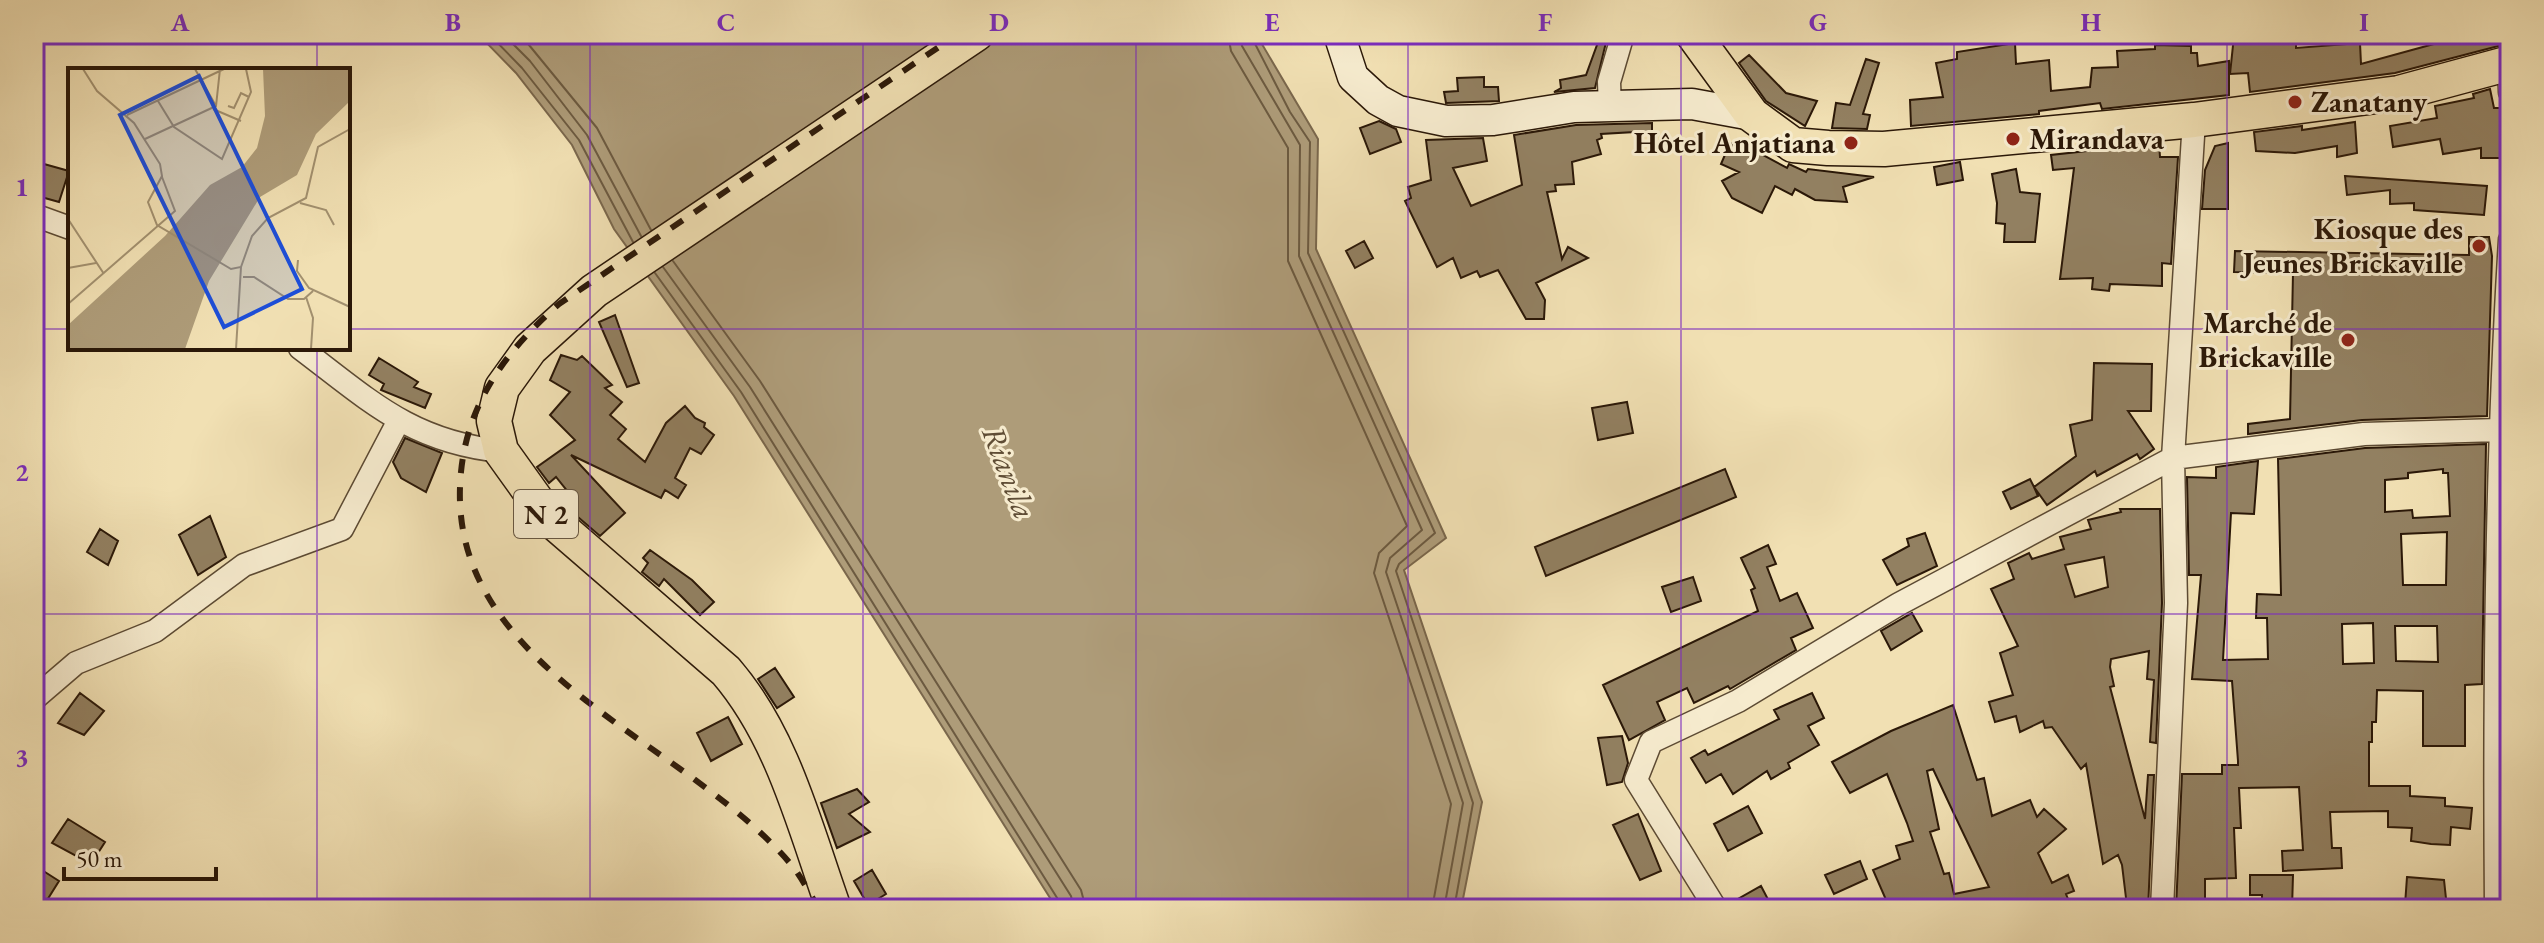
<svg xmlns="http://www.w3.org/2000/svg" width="2544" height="943" font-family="'EB Garamond',serif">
  <rect width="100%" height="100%" fill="#f1e0b3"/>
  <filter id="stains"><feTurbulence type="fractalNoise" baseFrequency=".0025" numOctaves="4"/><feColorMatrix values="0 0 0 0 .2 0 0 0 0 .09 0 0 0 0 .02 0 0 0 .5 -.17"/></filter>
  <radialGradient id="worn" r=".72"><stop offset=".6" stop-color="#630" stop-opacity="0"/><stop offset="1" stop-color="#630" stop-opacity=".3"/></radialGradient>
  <path fill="#ae9c79" stroke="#7a674c" stroke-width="2" d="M478 34H1256L1318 139 1316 249 1446 538 1404 570 1482 802 1461 909H1057L734 396 614 229 572 145 516 73Z"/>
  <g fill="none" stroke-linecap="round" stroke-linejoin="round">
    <path stroke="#6c5a40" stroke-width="2" d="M489 34 522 68 579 140 633 242
      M503 34 530 61 587 135 641 236
      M520 34 597 128 651 230
      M1228 34 1231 51 1288 148V261L1407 526 1379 553 1374 573 1451 804 1432 909
      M1240 34 1242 46 1300 145 1299 256 1422 530 1390 558 1386 572 1463 803 1444 909
      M1250 34 1290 112 1310 142 1308 253 1435 533 1399 564 1396 571 1473 803 1454 909
      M673 261 760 381 1081 890 1086 909
      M663 267 750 387 1071 896 1074 909
      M655 273 741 392 1064 909"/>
  </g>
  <path fill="#928061" stroke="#2b1808" stroke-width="2" fill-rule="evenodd" d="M1601 34H1608L1595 88 1554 92 1561 88 1560 80 1586 75Z
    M2239 34 2296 41V48L2360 43 2361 64 2441 42 2438 34H2510V43L2395 73 2250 92 2248 73 2230 74 2234 36Z
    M2015 43 2016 64 2049 60 2051 91 2090 87 2092 68 2118 67 2117 51 2155 49V45L2191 46V53H2197L2198 66 2229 61V95L2102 109 2100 103 2039 111V114L1911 126 1910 100 1943 97 1936 63 1957 59V52Z
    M1749 55 1786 93 1817 101 1805 126 1766 101 1739 63Z
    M1866 59 1879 63 1863 114 1870 115 1867 129 1832 128 1836 103 1850 105Z
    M1484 77V87H1498L1499 101 1446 103 1444 92 1458 91 1457 78Z
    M2490 89 2494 108H2504V158H2481V148L2443 154 2440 139 2393 147 2390 126 2437 118 2435 106 2474 98 2473 94Z
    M1379 121 1396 129 1401 142 1370 154 1360 128Z
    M2355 122 2357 153 2337 157V146L2295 153 2256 151 2254 132 2302 126V130Z
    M1652 123V131L1601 134 1602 138 1597 140 1601 154 1572 162 1574 184 1555 185 1556 191 1547 192 1562 259 1568 247 1588 258 1536 283 1545 300 1544 319H1526L1498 270 1480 277 1477 271 1461 278 1453 258 1437 267 1405 201 1411 198 1408 187 1431 180 1426 140 1483 138 1487 161 1453 168 1471 206 1522 185 1514 135 1576 125Z
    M1730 143 1739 147 1741 143 1787 168 1789 164 1806 172 1808 169 1874 177 1843 187 1847 202 1815 200 1795 189 1792 195 1775 186 1762 213 1732 198 1722 181 1739 172 1721 164Z
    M2159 143 2160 157H2178L2171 264 2162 263V286L2110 284 2109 291 2092 289 2093 278 2060 279 2074 168 2053 170 2051 155Z
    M2228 143V209H2202L2205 170 2215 146Z
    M1960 162 1963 180 1937 185 1934 167Z
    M44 164 69 171 59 202 34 195Z
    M2016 169 2020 192 2040 194 2035 242H2004L2005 224 1996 223 1997 203 1992 174Z
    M2345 176 2487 186 2484 215 2414 210V203L2390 204V190L2347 195Z
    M2469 237H2489L2492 256 2487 416 2362 420 2248 434V424L2290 419 2293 273 2234 272 2235 251 2469 255Z
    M1364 241 1373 258 1355 268 1346 251Z
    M615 315 639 383 627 387 599 322Z
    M561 355 577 360 582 356 612 385 605 388 622 402 610 415 626 429 618 439 645 462 666 423 685 406 695 418 705 423 704 427 714 435 701 454 690 448 675 478 686 485 678 498 665 490 661 498 571 455 625 513 600 536 571 511 568 506 572 497 556 477 549 483 537 467 575 440 550 415 570 392 550 380Z
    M379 358 418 382 414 387 431 394 425 408 381 390 384 384 369 375Z
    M2094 363 2152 364 2151 411H2128L2154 449 2140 459 2137 454 2097 476 2095 471 2047 505 2034 487 2038 496 2011 509 2003 492 2030 479 2034 487 2076 456 2070 425 2092 420Z
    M1627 402 1633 433 1598 440 1592 408Z
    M405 438 442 453 426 492 401 478 393 462Z
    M2486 444 2482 684 2465 685V746H2423V691L2377 690 2376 722H2372V742H2369V786H2410V796L2445 798V806L2472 808 2470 829 2451 827 2450 845 2431 844 2411 841 2412 828 2388 827V811L2330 812 2332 848H2341L2342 868 2283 871 2282 851 2303 850 2299 787 2239 788 2241 828H2234L2236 878 2205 879V909H2176L2182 774H2222V765H2238V761L2232 681 2192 679 2201 575H2189L2187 477 2216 478V467L2258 461 2254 514 2231 513 2223 660 2268 659 2267 618H2256L2257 594 2281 595 2278 459 2365 448ZM2443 469V473H2448L2450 516 2413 518 2412 510 2385 512V480L2408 478V473ZM2447 532 2446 585H2403L2401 534ZM2373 623 2374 663 2343 664 2342 624ZM2395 626H2437L2438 662 2396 661Z
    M1725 469 1736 497 1546 576 1535 547Z
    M2120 509H2160L2162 603 2156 743 2150 742 2154 680 2147 679 2149 651 2111 659 2110 667 2114 686 2110 687 2145 819 2148 775H2154L2148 909H2120L2126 898 2122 865 2118 855 2103 864 2086 764 2081 769 2052 727 2045 728 2043 721 2020 732 2016 716 1995 722 1989 702 2013 695 2000 653 2018 646 1991 589 2014 579 2008 563 2029 553 2032 559 2064 549 2060 537 2091 529 2088 520 2121 512ZM2104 557 2108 587 2075 597 2065 565Z
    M210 516 226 557 198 575 179 535Z
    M100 529 118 541 108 565 87 552Z
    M1925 533 1937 566 1897 585 1883 560 1909 546 1907 539Z
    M1768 545 1776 564 1767 567 1780 601 1797 593 1813 628 1791 638 1796 650 1730 689 1728 686 1694 703 1687 688 1657 702 1665 720 1629 740 1603 685 1758 611 1751 590 1755 588 1741 558Z
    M650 550 692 580 714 602 700 615 664 579 659 586 642 572 648 563 643 558Z
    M1693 577 1701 601 1671 612 1662 587Z
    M1912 613 1922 631 1891 650 1881 631Z
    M775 668 794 697 777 708 758 679Z
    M80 693 104 711 84 735 58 723Z
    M1812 693 1824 718 1808 726 1819 745 1788 763 1790 768 1771 779 1767 771 1733 794 1721 774 1706 783 1691 758 1705 750 1708 755 1779 719 1774 710Z
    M1953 705 1977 780 1984 778 1992 816 2030 800 2037 817 2044 809 2066 829 2038 853 2052 883 2068 875 2074 891 2066 894 2072 909H1890L1873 870 1900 859 1896 846 1913 841 1907 823 1887 774 1850 793 1832 762 1891 731ZM1933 769 1955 816 1989 887 1954 894 1949 873 1944 874 1930 832 1939 829 1927 771Z
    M728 717 742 744 711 761 697 733Z
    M1622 736 1628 763 1622 782 1607 785 1598 738Z
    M857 789 869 802 849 814 870 832 837 848 821 803Z
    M1748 806 1762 833 1728 851 1714 824Z
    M1638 814 1661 871 1640 880 1613 825Z
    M68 819 105 842 91 864 52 843Z
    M1860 861 1867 879 1834 894 1825 875Z
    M34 865 59 881 44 905 34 898Z
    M872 870 886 894 868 905 854 881Z
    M2250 875H2293L2292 909H2262V895H2250Z
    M2407 877 2444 880 2447 908 2405 905Z
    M1761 886 1773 909H1730L1729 904Z"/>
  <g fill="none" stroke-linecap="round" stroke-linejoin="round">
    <defs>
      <path id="street" d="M2509 63 2510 92
        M1610 108 1609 82 1623 34
        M34 215 70 228
        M300 348C369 400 411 442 501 451
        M34 699 76 663 155 631 244 565 342 529 398 422
        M1716 909 1636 780 1651 742 1738 701 1899 604 2173 458 2364 434 2498 430
        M2162 909 2176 603 2173 458 2194 120
        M2496 909C2494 685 2496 463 2510 240"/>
      <path id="secondary" d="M1339 34 1353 77 1378 100 1398 111 1446 121 1493 120 1574 107 1692 104 1752 115"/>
      <path id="primary" d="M1693 34 1752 115 1793 145 1828 148 1884 149 2194 120 2399 93 2510 63
        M834 909C805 828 783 737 726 671L549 518 501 451 494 421 502 388 530 349 594 291 976 34"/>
    </defs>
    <use href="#street" stroke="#5c4a33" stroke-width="25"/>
    <use href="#secondary" stroke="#2b1808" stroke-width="33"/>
    <use href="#primary" stroke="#2b1808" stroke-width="37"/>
    <use href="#street" stroke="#f6ebce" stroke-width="22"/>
    <use href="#secondary" stroke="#f6ebce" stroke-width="30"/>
    <use href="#primary" stroke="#f1e0b3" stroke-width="34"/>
    <path stroke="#2b1808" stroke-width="6" stroke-dasharray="14 14" stroke-linecap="butt" d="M819 909C811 896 803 880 794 868 689 739 441 671 461 472 468 401 507 350 559 304L958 34"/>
  </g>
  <path fill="none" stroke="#7b2cbf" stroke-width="2" stroke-opacity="0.55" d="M317 34V70M590 34V909M863 34V909M1136 34V909M1408 34V909M1681 34V909M1954 34V909M2227 34V909M34 329H70M348 329H2510M317 348V909M34 614H2510"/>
  <g fill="#8f2418" stroke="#f6ebce" stroke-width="3">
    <circle cx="2295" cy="102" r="8"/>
    <circle cx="2013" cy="139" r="8"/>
    <circle cx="1851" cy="143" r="8"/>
    <circle cx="2479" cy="246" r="8"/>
    <circle cx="2348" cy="340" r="8"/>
  </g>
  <g text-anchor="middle" stroke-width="6" stroke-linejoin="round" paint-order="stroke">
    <rect fill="#f6ebce" stroke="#685743" stroke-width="2" x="514" y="490" width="64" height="48" rx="6"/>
    <g font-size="28" font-weight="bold" fill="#2b1808">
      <text x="546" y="524">N 2</text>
    </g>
    <g font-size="30" font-weight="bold" fill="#2b1808" stroke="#f6ebce" text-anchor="end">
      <text x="2311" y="112" text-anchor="start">Zanatany</text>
      <text x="2029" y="149" text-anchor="start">Mirandava</text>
      <text x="1835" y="153">Hôtel Anjatiana</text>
      <text x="2463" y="239">Kiosque des<tspan x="2463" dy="34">Jeunes Brickaville</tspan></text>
      <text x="2332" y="333">Marché de<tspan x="2332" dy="34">Brickaville</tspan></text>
    </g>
    <g font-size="32" font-style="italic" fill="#5f4d35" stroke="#f6ebce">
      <text transform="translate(1009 472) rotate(69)" y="11">Rianila</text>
    </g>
  </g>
  <g transform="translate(68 68)">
    <rect width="282" height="282" fill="#f1e0b3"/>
    <path d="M195 1H282V33L248 66 229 107 192 129 141 213 117 281H0V257L97 168 142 117 174 99 189 80 197 48Z" fill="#ae9c79"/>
    <path fill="none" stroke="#a2906f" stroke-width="2" d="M15 1 29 23 66 55 92 96 94 108 80 134 89 157 163 201 173 199 184 168 200 150 238 130 250 79 282 61M127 1 148 38M90 33 106 59 154 91 183 24 178 1M160 38 166 40 173 25 181 29M145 41 173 53M59 47 156 1M77 71 148 38 152 1M232 135 258 142 266 157M0 151 36 206M230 192 229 203 241 220 282 239M0 200 28 195M175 209H186L220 231H236L245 223M238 229 245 250 243 281M0 236 107 143 94 109M168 281 173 199"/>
    <path fill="#1d4ed8" fill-opacity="0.15" stroke="#1d4ed8" stroke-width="4" d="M131 8 234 221 156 259 52 47Z"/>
    <rect width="282" height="282" fill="none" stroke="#2b1808" stroke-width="4"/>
  </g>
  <rect width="2544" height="943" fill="none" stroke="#f1e0b3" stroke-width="88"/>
  <path d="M64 867v12h152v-12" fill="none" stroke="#2b1808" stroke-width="4"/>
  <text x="76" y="867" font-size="24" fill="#2b1808" stroke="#f6ebce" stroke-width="6" paint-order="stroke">50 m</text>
  <rect x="44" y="44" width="2456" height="855" fill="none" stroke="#7b2cbf" stroke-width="3"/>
  <g font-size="26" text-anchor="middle" font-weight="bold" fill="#7b2cbf">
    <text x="180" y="31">A</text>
    <text x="453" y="31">B</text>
    <text x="726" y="31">C</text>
    <text x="999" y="31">D</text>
    <text x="1272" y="31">E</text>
    <text x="1545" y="31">F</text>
    <text x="1818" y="31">G</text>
    <text x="2091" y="31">H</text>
    <text x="2364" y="31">I</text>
    <text x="22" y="196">1</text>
    <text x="22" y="481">2</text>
    <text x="22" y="766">3</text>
  </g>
  <rect width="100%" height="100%" filter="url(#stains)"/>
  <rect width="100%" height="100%" fill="url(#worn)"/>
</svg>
